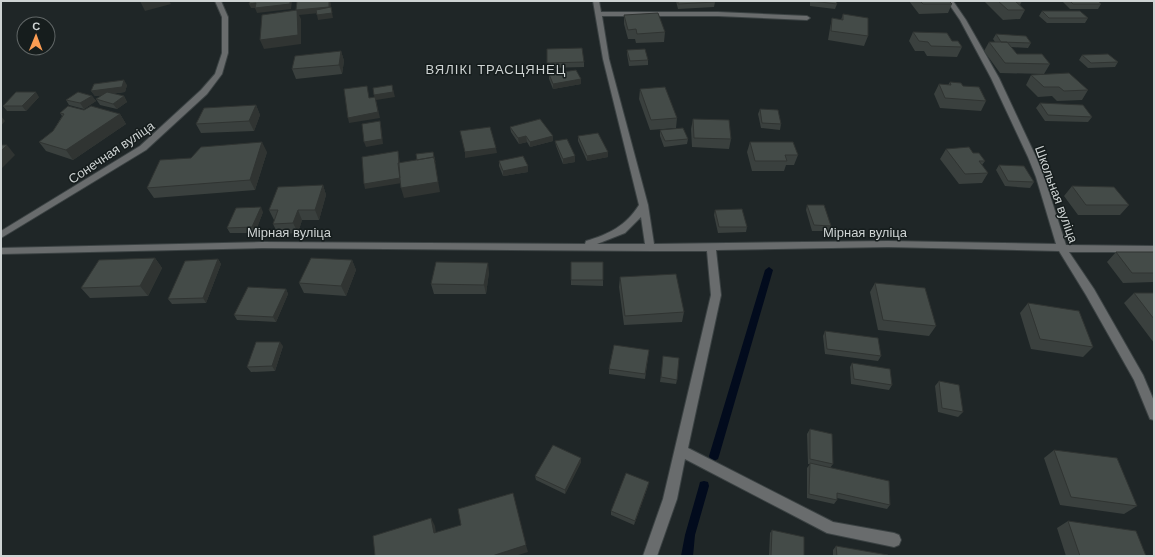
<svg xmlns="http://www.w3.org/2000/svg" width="1155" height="557" font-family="Arial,sans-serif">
  <rect width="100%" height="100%" fill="#1f2627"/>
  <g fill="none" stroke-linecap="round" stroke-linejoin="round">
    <path fill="#020b1d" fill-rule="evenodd" d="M769 267 773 270 719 456 718 459 714 461 710 459 709 456 765 270Z
      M704 481 708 482 709 486 695 535 693 556H681L685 535 699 486 700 482Z"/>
    <defs>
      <path id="minor" d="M215 1H221L228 17V53L222 74 207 94 146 150 1 238V231L140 146 201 90 215 74 222 53V17Z
        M593 1H599L601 12H718L807 16 810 18 807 20 718 16H602L609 59 648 205 654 244 888 241 1056 244 1036 177 1028 157 991 78 960 20 947 1H953L966 20 999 78 1036 157 1044 177 1066 245 1154 246V252H1069L1094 289 1143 375 1154 401V420L1150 419 1134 380 1086 295 1059 251 888 247 716 250 721 295 688 448 833 522 894 533 899 535 901 540 899 545 894 547 827 533 685 459 677 499 657 556H643L663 499 711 295 707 251H650L262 248 1 254V248L262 242 585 244 586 241C609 234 626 226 639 205L603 59ZM641 217 645 244H597L625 233Z"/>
    </defs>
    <use href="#minor" stroke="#3b4243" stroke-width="2"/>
    <use href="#minor" fill="#696c6d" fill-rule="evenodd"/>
  </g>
  <path fill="#3a403e" d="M633 1H648V2H633Z
    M676 1H715V2L714 7 678 9Z
    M810 1H836L837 4 835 9 810 6Z
    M909 1H949L952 4 948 13 919 14Z
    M986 1H1022L1020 5 1025 10 1020 19 1003 20 985 2Z
    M1062 1H1098L1101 4 1098 9H1070Z
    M1042 11 1088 18 1085 23H1047L1039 16Z
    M843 14 868 36 864 46 828 40 830 28 832 18 841 20Z
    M624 15 665 32 664 42 636 43 635 39H628L624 24Z
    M913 32 952 41 962 47 957 57 927 56 924 51H915L909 41Z
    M996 34 1031 43 1028 48 1011 47 1017 54 1050 64 1044 74 1000 73 984 51 989 42H995L993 39Z
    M547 49 584 62V67L548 68Z
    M627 50 648 60V65L629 66 627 54Z
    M341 51 344 61 342 74 296 79 292 69Z
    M1082 55 1118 62 1115 67 1088 68 1079 60Z
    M549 74 581 79V84L553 89 549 79Z
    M1031 75 1088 90 1082 100 1057 101 1052 96 1038 97 1026 85Z
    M950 82 963 86 986 101 981 111 940 108 934 94 939 84 948 85Z
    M127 85 125 92 111 94 124 96 127 102 117 109 100 105 96 99 104 95 95 96 91 91Z
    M640 89 677 118 676 128 650 130 639 99Z
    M92 96 96 101 84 109 69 105 66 100Z
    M39 97 26 111H7L3 106Z
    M1040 103 1092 117 1088 122 1045 121 1036 108Z
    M256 105 260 115 254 131 201 133 196 124Z
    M760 109 781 124 780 130 761 128 758 114Z
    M84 110 120 114 126 124 73 160 46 151 39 142 53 131 62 116 60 113Z
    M693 119 731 139 729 149 692 147 691 129Z
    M510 127 553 141 530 147 527 142 519 144 511 132Z
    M660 130 688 139 687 144 664 147 660 136Z
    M578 136 608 157 587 161 578 141Z
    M555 141 575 162 563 164 556 146Z
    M750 142 798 155 794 165H786L784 171H752L747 152Z
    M946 149 973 153 985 161 982 165 988 173 982 183 959 184 940 159Z
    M267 152 255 190 154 198 147 188Z
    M499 161 528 166V172L503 176 499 166Z
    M999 165 1034 182 1030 188 1005 186 996 170Z
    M323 185 326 195 319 220H302L298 233 278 234 273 224 275 220H274L269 210Z
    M1072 186 1129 205 1120 215H1078L1064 196Z
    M807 205 831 226 829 231H812L806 210Z
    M715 210 747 227 746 232 718 233 714 215Z
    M263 212 255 233H230L227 228Z
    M1116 252H1154V282L1123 283 1107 262Z
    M155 258 162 268 148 296 90 298 81 288Z
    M218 259 221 264 206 303 172 304 168 299Z
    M352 260 356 270 346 296 304 293 299 283Z
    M571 262 603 280V286L571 285Z
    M489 272 486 294H434L431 284Z
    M620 277 684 312 682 322 624 325 619 287Z
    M875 283 936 326 929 336 878 330 870 292Z
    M286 289 288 294 276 322 237 320 234 315Z
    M1134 293H1154V343L1124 303Z
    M1028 303 1093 347 1083 357 1031 349 1020 313Z
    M825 331 881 356 878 361 825 354 823 336Z
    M283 346 275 371 251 372 247 367Z
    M649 350 645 379 609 374V369Z
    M663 361 677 380 676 384 660 382Z
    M852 363 892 385 889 390 851 384 850 367Z
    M939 381 963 412 958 417 938 412 935 386Z
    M810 429 833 464 830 468 890 505 887 509 837 498V500L834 504 807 498V468L810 464H808L807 434Z
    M1054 450 1137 506 1124 514 1060 505 1044 458Z
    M581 458V462L565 494 536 480 535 476Z
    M648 486 634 525 611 515V511Z
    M1068 521 1146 556H1066L1057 528Z
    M772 530 804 556H769L770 533Z
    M836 546 888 556H833V550Z"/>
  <path fill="#303432" d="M140 1H169L171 4 145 11Z
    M292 1 291 9 257 13 255 8H251L249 4Z
    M329 1H330L331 4 330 12 299 15 301 19V44L264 49 260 40 296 10Z
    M331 7 333 18 318 20 317 15Z
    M341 51 344 61 342 74 339 65Z
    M581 79V84L553 89V84Z
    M124 80 127 85 125 92 95 96 91 91Z
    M392 85 395 97 376 100 380 118 349 123 348 118 375 100 374 95Z
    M36 92 39 97 26 111 22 106Z
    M92 96 96 101 84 109 80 103Z
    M124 96 127 102 117 109 113 104Z
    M256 105 260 115 254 131 249 121Z
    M120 114 126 124 73 160 66 150Z
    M1 116 5 121 1 126Z
    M380 121 381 126 383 144 366 147 364 142Z
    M526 136 527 142 519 144 518 138Z
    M553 136V141L530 147V142Z
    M262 142 267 152 255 190 250 180Z
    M7 145 15 155 1 169V151Z
    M496 148 497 153 465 158V152Z
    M398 151 399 156 402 183 365 189 364 184Z
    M433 152 440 192 404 198 401 188Z
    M608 152V157L587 161V156Z
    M575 156V162L563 164V159Z
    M528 166V172L503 176V171Z
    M323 185 326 195 319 220 315 210Z
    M261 207 263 212 255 233 252 227Z
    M298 210 302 220 298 233 293 223Z
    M155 258 162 268 148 296 140 286Z
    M218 259 221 264 206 303 203 298Z
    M352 260 356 270 346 296 341 286Z
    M488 263 489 272 486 294 484 285Z
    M286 289 288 294 276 322 273 317Z
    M280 342 283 346 275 371 272 366Z
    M581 458V462L565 494V490Z
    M649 482 648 486 634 525 635 521Z
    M431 518 435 526 437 540 434 533Z
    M526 545 528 552 515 556H492Z"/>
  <path fill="#444b48" stroke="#303432" d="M250 1H290V4L255 8 256 3 249 4Z
    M297 1H329V7L296 10Z
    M678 1H715V2L678 4Z
    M812 1H836L837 4Z
    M920 1H949L952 4H923Z
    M998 1H1015L1025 10H1008Z
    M1070 1H1098L1101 4H1073Z
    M331 7 332 13 317 15 316 10Z
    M297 10 298 35 260 40 262 15Z
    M1042 11H1080L1088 18H1049Z
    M658 13 665 32 637 34 636 29 628 30 624 15Z
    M843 14 868 18V36L831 31 832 18 843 20Z
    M913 32 947 33 952 41H958L962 47 931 46 928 42 919 41Z
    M996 34 1026 36 1031 43 1001 42Z
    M989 42H1007L1017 54H1042L1050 64 1005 63Z
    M582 48 584 62 547 63V49Z
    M645 49 648 60 630 61 627 50Z
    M341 51 339 65 292 69 295 56Z
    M1108 54 1118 62 1091 63 1082 55Z
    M576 70 581 79 553 84 549 74Z
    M1069 73 1088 90 1064 91 1059 87H1044L1031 75Z
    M124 80 122 87 91 91 94 84Z
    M950 82 961 83 963 86 979 87 986 101 945 98 939 84 951 85Z
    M392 85 393 92 374 95 373 88Z
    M367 86 369 98 375 97 378 112 348 118 344 89Z
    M665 87 677 118 651 120 640 89Z
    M16 92H36L22 106H3Z
    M78 92 92 96 80 103 66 100Z
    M107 92 124 96 113 104 96 99Z
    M1040 103 1083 105 1092 117 1048 115Z
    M256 105 249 121 196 124 204 108Z
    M68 106 84 110 91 106 120 114 66 150 39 142 53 131 64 114 60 113Z
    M760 109 778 110 781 124 762 123Z
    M540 119 553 136 530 142 526 136 518 138 510 127Z
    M693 119 729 120 731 139 694 138Z
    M380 121 382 139 364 142 362 124Z
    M490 127 496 148 465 152 460 131Z
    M683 128 688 139 665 141 660 130Z
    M598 133 608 152 587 156 578 136Z
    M567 139 575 156 563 159 555 141Z
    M262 142 250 180 147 188 160 160 191 158 201 147Z
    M750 142H793L798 155H785L787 161H755Z
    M1 145H7L1 151Z
    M969 147 973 153H979L985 161H979L988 173 965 174 946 149Z
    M398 151 400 178 364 184 362 157Z
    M433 152 435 162 434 157 417 160 416 154Z
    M523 156 528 166 503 171 499 161Z
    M434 157 438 182 401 188 398 163Z
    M999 165 1024 166 1034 182 1008 181Z
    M323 185 315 210H298L293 223 273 224 278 210H269L278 187Z
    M1072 186 1114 187 1129 205H1086Z
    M807 205H824L831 226 814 225Z
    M261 207 252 227 227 228 236 208Z
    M742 209 747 227H719L715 210Z
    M1116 252H1154V273H1132Z
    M155 258 140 286 81 288 99 260Z
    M311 258 352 260 341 286 299 283Z
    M218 259 203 298 168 299 185 261Z
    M436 262 488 263 484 285 431 284Z
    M571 262H603V280H571Z
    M676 274 684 312 625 316 620 277Z
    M875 283 925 288 936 326 883 320Z
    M248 287 286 289 273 317 234 315Z
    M1134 293H1154V319Z
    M1028 303 1079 311 1093 347 1040 339Z
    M825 331 878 338 881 356 827 349Z
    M256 342H280L272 366 247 367Z
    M614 345 649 350 645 374 609 369Z
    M663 356 679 358 677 380 661 377Z
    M852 363 890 369 892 385 854 379Z
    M939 381 959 385 963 412 942 408Z
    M810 429 832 434 833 464 810 459Z
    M553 445 581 458 565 490 535 476Z
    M1054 450 1117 458 1137 506 1071 497Z
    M810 463 889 481 890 505 837 493V500L809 494Z
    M626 473 649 482 635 521 611 511Z
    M513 493 526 545 492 556H375L373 536 431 518 434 533 461 525 458 509Z
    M1068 521 1136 531 1146 556H1080Z
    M772 530 804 537V556H771Z
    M836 546 888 555V556H837Z"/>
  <g text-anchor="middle" stroke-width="3" stroke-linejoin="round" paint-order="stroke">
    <g font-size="13" letter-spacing="1" fill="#ced3d3" stroke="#161d1d">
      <text x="496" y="74">ВЯЛІКІ ТРАСЦЯНЕЦ</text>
    </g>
    <g font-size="13" fill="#ced3d3" stroke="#161d1d">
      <text transform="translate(111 152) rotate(-34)" y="5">Сонечная вуліца</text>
      <text transform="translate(1057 194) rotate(70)" y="5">Школьная вуліца</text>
      <text x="289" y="237">Мірная вуліца</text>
      <text x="865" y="237">Мірная вуліца</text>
    </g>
  </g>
  <rect width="1155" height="557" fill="none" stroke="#ced3d3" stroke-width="4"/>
  <g transform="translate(36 36) rotate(1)"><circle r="19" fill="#161d1d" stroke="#606666"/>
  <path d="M0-3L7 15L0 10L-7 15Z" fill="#fc9d53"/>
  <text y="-6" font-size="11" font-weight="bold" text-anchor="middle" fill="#ced3d3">С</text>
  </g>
</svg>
